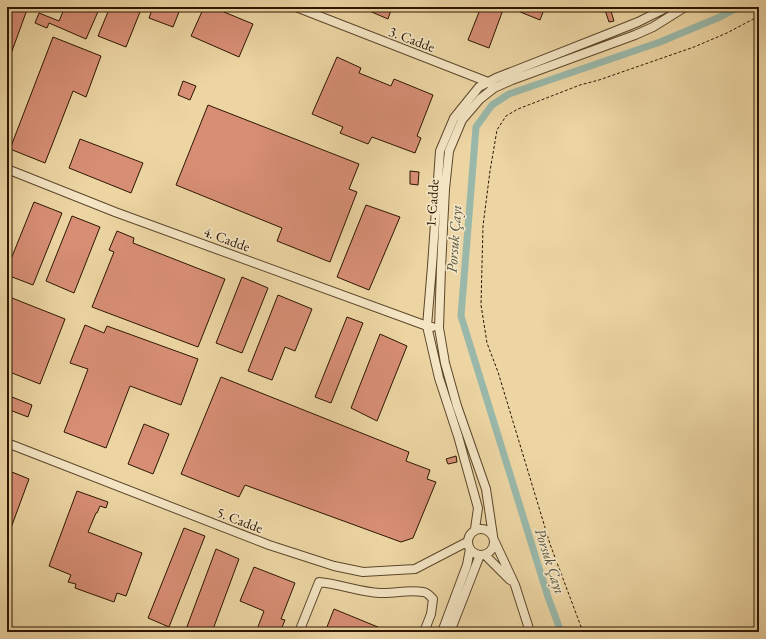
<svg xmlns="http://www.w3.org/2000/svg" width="766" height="639" font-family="'EB Garamond',serif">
  <rect width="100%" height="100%" fill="#ecd5a3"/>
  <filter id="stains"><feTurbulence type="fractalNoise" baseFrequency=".005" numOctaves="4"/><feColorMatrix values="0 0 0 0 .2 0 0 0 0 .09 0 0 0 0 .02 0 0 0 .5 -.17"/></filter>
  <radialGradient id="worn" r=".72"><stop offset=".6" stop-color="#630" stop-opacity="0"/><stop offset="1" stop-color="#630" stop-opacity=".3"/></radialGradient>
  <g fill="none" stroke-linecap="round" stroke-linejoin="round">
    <path stroke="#99b8aa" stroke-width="7" d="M561 632 548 597 461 316 476 127 492 105 509 94 660 42 720 17 739 7"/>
  </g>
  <path fill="#d78e75" stroke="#2c1600" d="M7 7H28L8 62H7Z
    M65 7H100L86 39 49 23 47 28 35 23 39 13 59 21Z
    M110 7H142L126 47 98 36Z
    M153 7H181L173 27 149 18Z
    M204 7H212L253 24 239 57 191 36Z
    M360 7H392L388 19Z
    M481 7H504L489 48 468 40Z
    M508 7H545L540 20Z
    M610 8 614 21 609 22 605 10Z
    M53 37 101 56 86 97 73 91 45 163 10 149Z
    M337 57 361 68 359 73 391 86 394 79 433 95 417 136 421 138 415 153 372 137 368 144 340 133 343 127 312 114Z
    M183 81 196 86 190 100 178 95Z
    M208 105 359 164 349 189 357 192 330 262 277 241 282 228 176 185Z
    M80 139 143 163 131 193 69 168Z
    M410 171 419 172 418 185 410 184Z
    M34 202 62 213 33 285 7 275V269Z
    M366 205 400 217 369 290 337 277Z
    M72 216 100 227 74 293 46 281Z
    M117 231 134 238 133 243 225 279 198 347 92 307 114 252 109 250Z
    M242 277 268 288 242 353 216 343Z
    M278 295 312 309 295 351 285 347 272 380 248 371Z
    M7 296 65 319 40 384 7 371Z
    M347 317 363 323 331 403 315 397Z
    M85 325 104 333 107 326 198 359 181 405 130 386 106 448 64 432 88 369 70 363Z
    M380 334 407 346 377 421 351 408Z
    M221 377 409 452 406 461 430 470 427 479 436 482 413 538 401 542 245 485 239 497 181 474Z
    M7 395 32 405 28 417 7 409Z
    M144 424 169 434 153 474 128 464Z
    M456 456 457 462 448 464 446 459Z
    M7 470 29 479 8 536H7Z
    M77 491 108 502 106 508 100 506 97 513H96L88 532 142 553 126 596 117 593 114 602 75 588 76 584 68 582 71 575 49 566Z
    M184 528 205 536 169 627 148 618Z
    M216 549 239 559 212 632H185Z
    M254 567 295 583 281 619 285 620 280 632H256L264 611 240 601Z
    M334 609 390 632H325Z"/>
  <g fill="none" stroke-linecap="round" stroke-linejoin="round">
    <defs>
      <path id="minor" d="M296 7 488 82 490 84
        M7 169 115 212 427 326 432 327
        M7 443 269 545 334 566 363 572 415 569 467 542
        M468 542a13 13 0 1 1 26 0a13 13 0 1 1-26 0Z
        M475 529 478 508 458 436 439 378 427 326 432 266 440 151 454 118 479 87 496 78 613 32 638 22 668 7
        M493 536 486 489 457 406 445 363 439 328 441 268 445 189 449 151 462 120 480 99 494 88 512 80 635 35 653 27 685 7
        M494 540 515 585 530 632
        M485 555 510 580
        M299 632 319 582C340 584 359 592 380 593 395 594 408 589 423 592 427 592 430 596 433 599L431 614 424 632
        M442 632 467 565 470 549
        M450 632 480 555"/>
    </defs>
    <use href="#minor" stroke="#5c4629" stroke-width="10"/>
    <path stroke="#2c1600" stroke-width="1" stroke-dasharray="3 2" stroke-linecap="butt" d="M583 632 550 544 498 372 487 343 481 305 483 226 490 171 497 130 506 116 518 109 580 85 599 80 694 47 727 33 759 16"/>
    <use href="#minor" stroke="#f3e4c3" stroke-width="8"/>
  </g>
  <g text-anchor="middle" stroke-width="3.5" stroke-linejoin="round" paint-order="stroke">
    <g font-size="14" fill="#2c1600" stroke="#f3e4c3">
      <text transform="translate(412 39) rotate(21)" y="5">3. Cadde</text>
      <text transform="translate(432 203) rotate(-86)" y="5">1. Cadde</text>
      <text transform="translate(227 239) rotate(20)" y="5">4. Cadde</text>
      <text transform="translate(240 520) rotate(21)" y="5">5. Cadde</text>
    </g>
    <g font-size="15" font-style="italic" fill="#524f3c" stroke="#f3e4c3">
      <text transform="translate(454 239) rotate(-86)" y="5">Porsuk Çayı</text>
      <text transform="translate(550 561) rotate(72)" y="5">Porsuk Çayı</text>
    </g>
  </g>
  <rect width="766" height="639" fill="none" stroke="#ecd5a3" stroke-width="24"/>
  <rect x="8" y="8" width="750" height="623" fill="none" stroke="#2c1600" stroke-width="2"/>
  <rect x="12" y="12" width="742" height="615" fill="none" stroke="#2c1600"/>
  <rect width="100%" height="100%" filter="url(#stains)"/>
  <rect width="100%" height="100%" fill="url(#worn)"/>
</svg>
